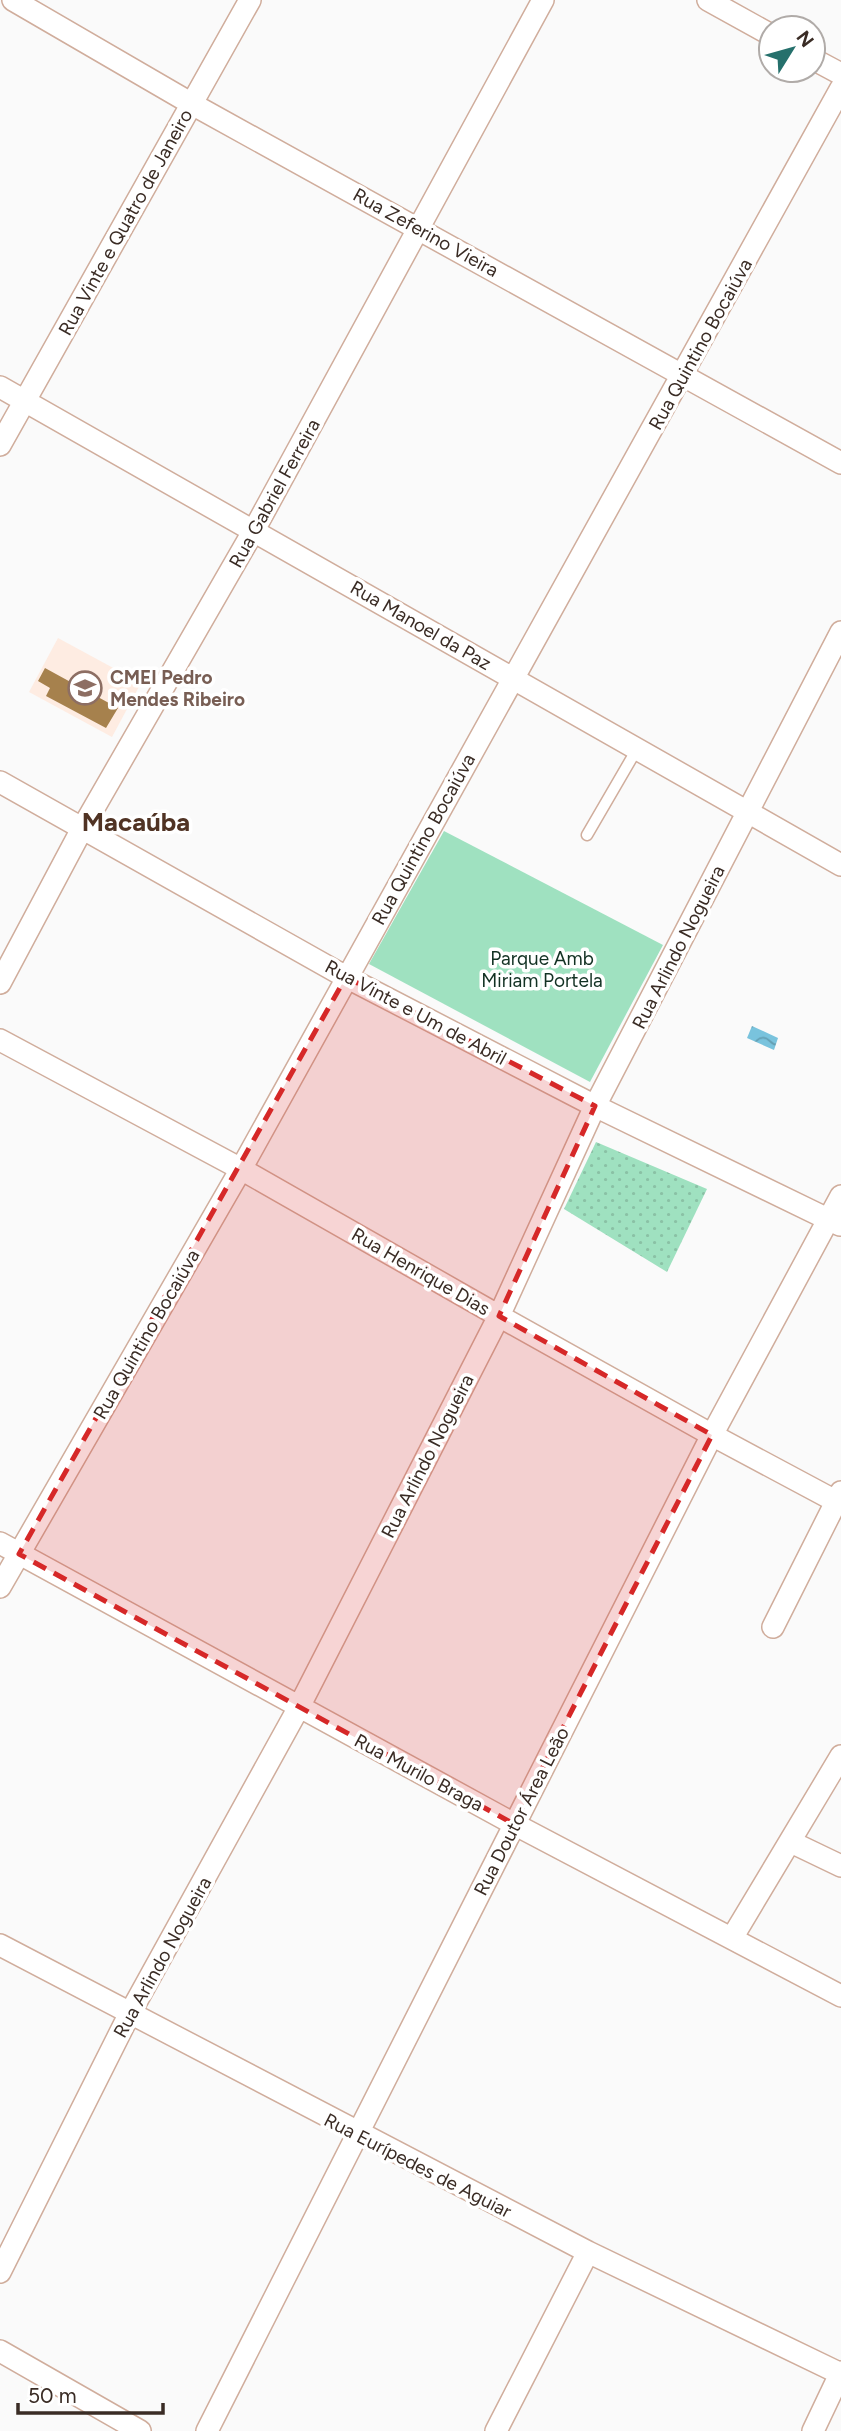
<svg xmlns="http://www.w3.org/2000/svg" width="841" height="2431" font-family="Figtree,sans-serif">
  <defs>
    <pattern id="grass-dots" width="8" height="8" patternUnits="userSpaceOnUse" patternTransform="scale(1.75)"><rect width="8" height="8" fill="#9fe1c0"/><path d="M2 2h.1M6 6h.1" fill="none" stroke="#8ac1a5" stroke-width="1.8" stroke-linecap="round"/></pattern>
    <pattern id="water-waves" width="16" height="10" patternUnits="userSpaceOnUse" patternTransform="scale(1.75)"><rect width="16" height="10" fill="#79c3dd"/><path d="M0 5q4-4 8 0t8 0" fill="none" stroke="#649fb3"/></pattern>
  </defs>
  <rect width="100%" height="100%" fill="#fafafa"/>
  <path fill="#feece2" d="M58 638 141 683 112 737 29 692Z"/>
  <path fill="url(#grass-dots)" d="M596 1142 707 1189 667 1272 564 1209Z"/>
  <path fill="#9fe1c0" d="M444 831 663 945 590 1082 369 964Z"/>
  <path fill="url(#water-waves)" d="M752 1026 778 1038 774 1050 747 1038Z"/>
  <path fill="#a6814d" d="M45 668 118 708 106 728 46 696 50 688 38 681Z"/>
  <g fill="none" stroke-linecap="round" stroke-linejoin="round">
    <defs>
      <path id="service" d="M587 835 637 749"/>
      <path id="minor" d="M13 0 192 104 841 463
        M708 0 771 35
        M813 59 841 74
        M0 387 841 865
        M0 445 250 0
        M0 782 346 977 595 1106 840 1225
        M0 983 83 827 254 530 543 0
        M0 1040 241 1169 499 1316 712 1435 841 1504
        M0 1543 514 1824 841 1996
        M0 1587 241 1169 841 88
        M773 1627 841 1492
        M791 1842 841 1866
        M732 1938 841 1756
        M0 1945 588 2252 841 2374
        M0 2272 129 2015 299 1707 499 1316 595 1106 841 632
        M0 2351 140 2431
        M207 2431 712 1435 841 1196
        M496 2431 588 2252
        M813 2431 841 2372"/>
    </defs>
    <use href="#service" stroke="#d0ad9c" stroke-width="13"/>
    <use href="#minor" stroke="#d0ad9c" stroke-width="24"/>
    <use href="#service" stroke="#fff" stroke-width="10"/>
    <use href="#minor" stroke="#fff" stroke-width="21"/>
  </g>
  <path fill="#d62828" fill-opacity="0.2" stroke="#d62828" stroke-width="5" stroke-dasharray="14 9" stroke-linejoin="round" d="M346 977 595 1106 499 1316 712 1435 514 1824 19 1554Z"/>
  <defs>
    <symbol id="school-ring" viewBox="-11 -11 22 22"><circle r="9.5" fill="#fff" stroke="#8d6e63" stroke-width="1.5"/><path d="M0-5L7-2L0 1L-7-2ZM-4 1L0 2.5L4 1V4Q0 6-4 4Z" fill="#8d6e63"/></symbol>
  </defs>
  <g fill-rule="evenodd">
    <use href="#school-ring" x="66" y="669" width="38" height="38"/>
  </g>
  <g text-anchor="middle" stroke-width="7" stroke-linejoin="round" paint-order="stroke">
    <g font-size="19" fill="#3a2c25" stroke="#fff">
      <text transform="translate(125 222) rotate(-61)" y="7">Rua Vinte e Quatro de Janeiro</text>
      <text transform="translate(426 232) rotate(29)" y="7">Rua Zeferino Vieira</text>
      <text transform="translate(700 344) rotate(-61)" y="7">Rua Quintino Bocaiúva</text>
      <text transform="translate(274 493) rotate(-61)" y="7">Rua Gabriel Ferreira</text>
      <text transform="translate(421 625) rotate(30)" y="7">Rua Manoel da Paz</text>
      <text transform="translate(423 839) rotate(-61)" y="7">Rua Quintino Bocaiúva</text>
      <text transform="translate(678 947) rotate(-63)" y="7">Rua Arlindo Nogueira</text>
      <text transform="translate(416 1012) rotate(28)" y="7">Rua Vinte e Um de Abril</text>
      <text transform="translate(421 1271) rotate(30)" y="7">Rua Henrique Dias</text>
      <text transform="translate(146 1334) rotate(-60)" y="7">Rua Quintino Bocaiúva</text>
      <text transform="translate(427 1456) rotate(-63)" y="7">Rua Arlindo Nogueira</text>
      <text transform="translate(419 1772) rotate(28)" y="7">Rua Murilo Braga</text>
      <text transform="translate(521 1811) rotate(-63)" y="7">Rua Doutor Área Leão</text>
      <text transform="translate(162 1957) rotate(-61)" y="7">Rua Arlindo Nogueira</text>
      <text transform="translate(418 2165) rotate(27)" y="7">Rua Eurípedes de Aguiar</text>
    </g>
    <g font-size="19" font-weight="bold" fill="#785e54" stroke="#fff" text-anchor="start">
      <text x="110" y="684">CMEI Pedro<tspan x="110" dy="22">Mendes Ribeiro</tspan></text>
    </g>
    <g font-size="19" fill="#123123" stroke="#fff">
      <text x="542" y="965">Parque Amb<tspan x="542" dy="22">Miriam Portela</tspan></text>
    </g>
    <g font-size="26" font-weight="bold" fill="#503324" stroke="#fff">
      <text x="136" y="831">Macaúba</text>
    </g>
  </g>
  <g transform="translate(792 49) rotate(53)"><circle r="33" fill="#ffffff" stroke="#b0aba8" stroke-width="2"/>
  <path d="M0-5L12 26L0 18L-12 26Z" fill="#25706c"/>
  <text y="-10" font-size="19" font-weight="bold" text-anchor="middle" fill="#3a2c25">N</text>
  </g>
  <path d="M18 2403v10h145v-10" fill="none" stroke="#3a2c25" stroke-width="3.5"/>
  <text x="28" y="2403" font-size="21" fill="#3a2c25" stroke="#ffffff" stroke-width="5" paint-order="stroke">50 m</text>
</svg>
